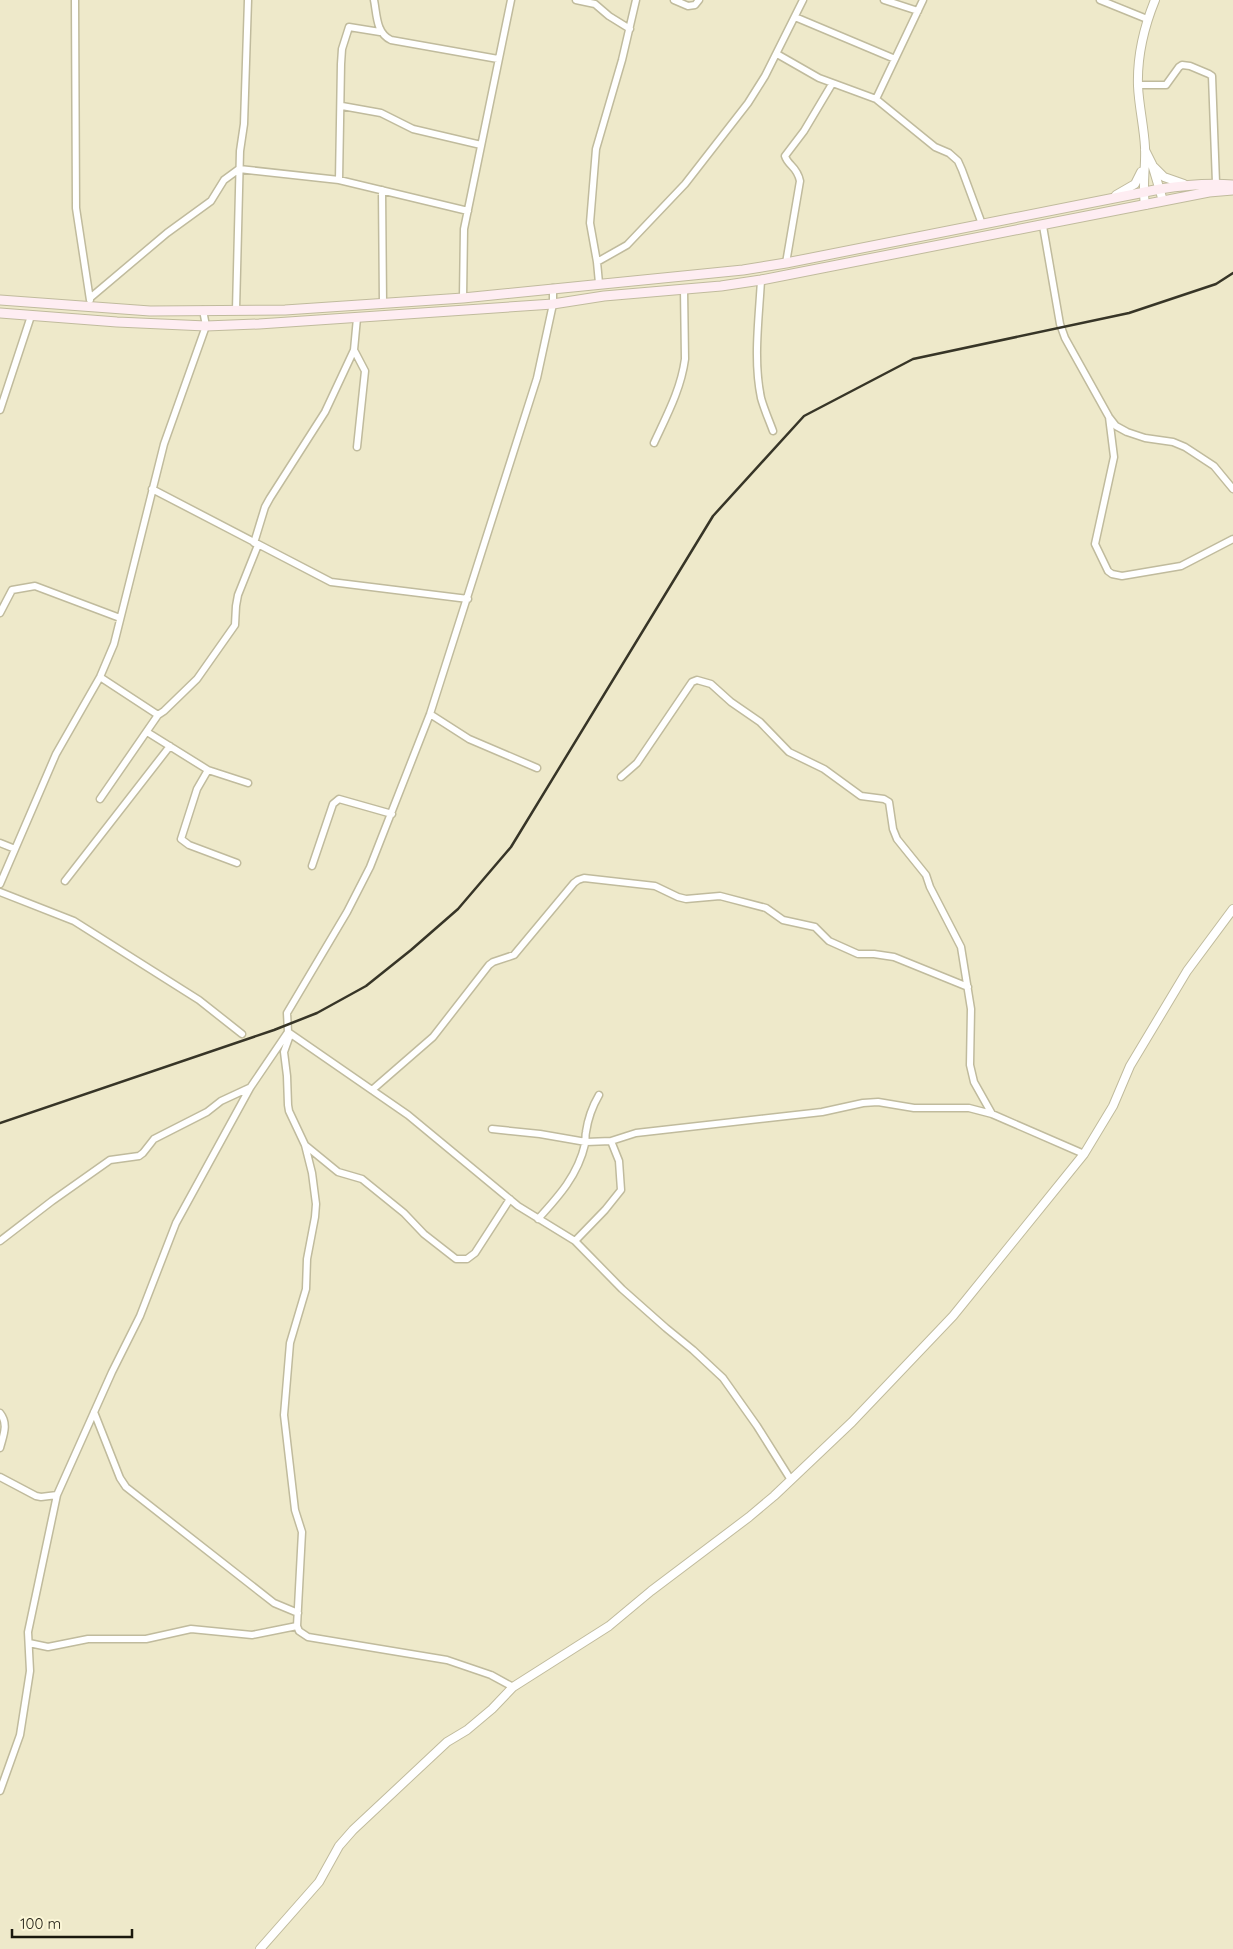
<svg xmlns="http://www.w3.org/2000/svg" width="1233" height="1949" font-family="Quicksand,sans-serif">
  <rect width="100%" height="100%" fill="#eee9ca"/>
  <g fill="none" stroke-linecap="round" stroke-linejoin="round">
    <defs>
      <path id="minor" d="M75 0 76 208 90 300
        M374 0C377 15 376 33 391 40L498 59
        M576 0 595 4 609 16 630 29
        M674 0 688 6 695 5 699 0
        M884 0 918 11
        M1100 0 1147 19
        M795 17 895 59
        M777 54 819 78 876 99 935 147 949 153 958 161 962 170 982 224
        M1138 85H1166L1179 67 1182 65 1190 66 1209 74 1212 76 1216 183
        M876 99 923 0
        M342 106 381 113 413 129 481 145
        M339 180 341 64 342 49 349 27 380 32
        M382 190 383 304
        M1043 226 1060 324 1065 338 1109 417 1116 426 1127 432 1145 438 1173 442 1185 447 1214 466 1233 489
        M597 262 627 245 685 184 748 103 765 76 803 0
        M786 263 800 181C797 166 788 166 785 156L804 131 832 84
        M761 280C759 318 753 360 761 398 764 409 769 420 773 431
        M599 283 597 262 590 223 596 149 622 60 636 0
        M90 298 167 233 211 201 224 180 239 169 339 180 468 211
        M463 298 464 229 511 0
        M236 310 240 151 244 124 248 0
        M354 350 365 371 357 447
        M0 410 31 316
        M1109 417 1114 457 1095 544 1108 571 1112 574 1122 576 1181 566 1233 539
        M654 443C667 415 681 389 685 359L684 289
        M152 489 331 582 468 599
        M254 543 265 507 270 498 325 412 354 350 357 318
        M0 613 12 590 35 586 120 618
        M100 677 158 715
        M430 714 469 739 537 768
        M147 732 208 770 248 783
        M208 770 197 789 181 839 189 845 237 863
        M621 777 637 763 692 682 697 680 711 684 731 702 760 722 789 752 824 769 861 796 884 799 889 802 893 829 897 839 926 875 930 887 961 947 971 1009 970 1065 974 1082 992 1114
        M100 799 158 715 164 711 197 679 235 625 236 606 238 595 258 545
        M0 843 15 849
        M312 866 333 804 339 799 392 814
        M65 881 170 746
        M0 884 56 754 100 677 114 644 164 444 206 326 203 310
        M0 892 74 921 199 1000 242 1034
        M288 1032 408 1115 518 1206 575 1241 622 1289 666 1328 693 1350 723 1378 757 1426 791 1480
        M290 1035 284 1052 287 1076 288 1105 289 1111 305 1145 312 1173 316 1204 315 1217 307 1259 306 1289 290 1343 284 1415 295 1510 302 1532 297 1626 299 1631 308 1637 447 1660 491 1675 513 1687
        M372 1090 433 1037 489 965 493 962 514 955 574 883 578 880 584 878 655 886 678 897 686 899 720 896 766 908 783 920 815 927 829 941 858 954H874L894 957 968 987
        M492 1129 540 1134 586 1142 611 1141 636 1133 822 1112 863 1103 878 1102 914 1108H969L992 1114 1084 1154
        M305 1145 338 1172 362 1179 404 1213 424 1234 456 1259H467L475 1253 510 1199
        M538 1219C559 1196 578 1175 585 1144 586 1140 585 1136 586 1132 588 1118 592 1107 599 1095
        M0 1241 52 1201 110 1160 139 1156 143 1153 154 1139 207 1112 221 1101 249 1088
        M575 1241 605 1210 621 1190 619 1161 611 1141
        M94 1412 120 1478 126 1487 274 1603 298 1613
        M0 1413C9 1424 3 1436 0 1448
        M0 1477 36 1496 41 1497 57 1495
        M29 1643 48 1647 88 1639H146L191 1629 252 1635 297 1626
        M0 1791 20 1735 30 1671 28 1632 57 1495 112 1372 140 1316 176 1223 250 1088 288 1032 287 1013 347 912 370 867 430 714 537 378 553 304V288"/>
      <path id="tertiary" d="M1145 150 1152 164 1163 201
        M1154 167 1164 177 1184 184
        M1116 195 1135 184 1141 172
        M1145 205C1142 185 1146 167 1145 147 1144 127 1139 107 1138 86 1137 56 1144 27 1155 0
        M260 1949 319 1882 339 1846 353 1830 447 1742 467 1730 492 1709 513 1687 609 1626 651 1591 749 1517 774 1496 852 1422 953 1316 1084 1154 1113 1106 1130 1066 1187 971 1233 909"/>
      <path id="secondary" d="M0 300 150 311 285 310 463 298 743 270 786 263 1160 189C1185 185 1208 183 1233 185
        M0 313 117 322 206 326 259 324 553 304 604 296 721 286 761 280 1209 192 1233 190"/>
    </defs>
    <use href="#minor" stroke="#c0bb9d" stroke-width="9"/>
    <use href="#tertiary" stroke="#c0bb9d" stroke-width="10"/>
    <use href="#secondary" stroke="#c0bb9d" stroke-width="11"/>
    <use href="#minor" stroke="#fff" stroke-width="6"/>
    <use href="#tertiary" stroke="#fff" stroke-width="8"/>
    <use href="#secondary" stroke="#feedf2" stroke-width="9"/>
    <path stroke="#373527" stroke-width="2.5" d="M0 1123 274 1030 317 1013 366 986 411 950 458 909 511 847 713 516 804 416 913 359 1129 313 1216 284 1233 273"/>
  </g>
  <path d="M12 1929v8h120v-8" fill="none" stroke="#1a180d" stroke-width="2.5"/>
  <text x="20" y="1929" font-size="15" fill="#1a180d" stroke="#fbf6d7" stroke-width="4" paint-order="stroke">100 m</text>
</svg>
